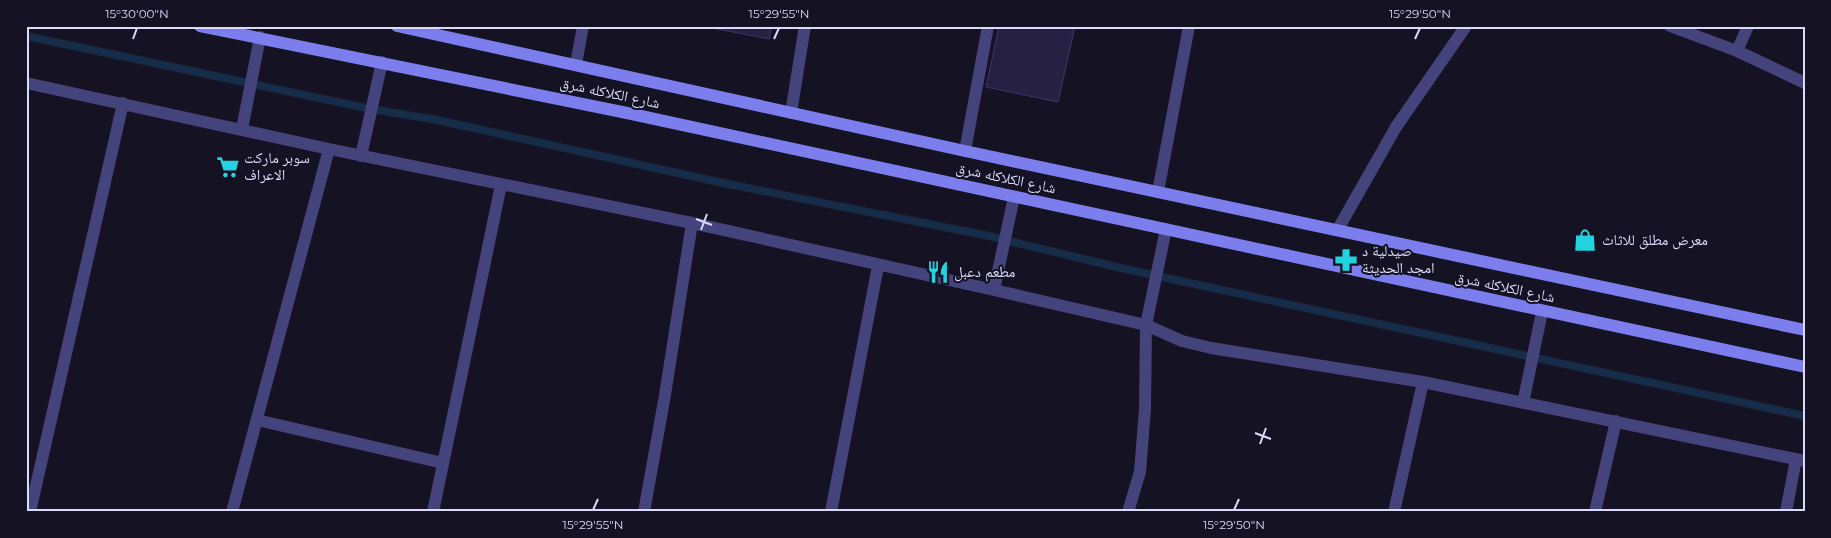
<svg xmlns="http://www.w3.org/2000/svg" width="1831" height="538" font-family="Montserrat,'Noto Naskh Arabic',sans-serif">
  <rect width="100%" height="100%" fill="#141223"/>
  <g fill="none" stroke-linecap="round" stroke-linejoin="round">
    <path stroke="#172c48" stroke-width="8" d="M26 36 366 108 437 120 723 183 989 236 1125 269 1805 416"/>
  </g>
  <path fill="#262042" stroke="#3e366a" d="M702 26H772L769 39Z
    M999 26H1075L1058 102 986 87Z"/>
  <g fill="none" stroke-linecap="round" stroke-linejoin="round">
    <path stroke="#44437c" stroke-width="12" d="M1670 26 1737 51 1805 83
      M1737 51 1748 26
      M576 64 583 26
      M26 83 329 149 692 223 994 290 1146 325 1182 341 1211 348 1423 382 1805 461
      M791 113 805 26
      M242 129 260 37
      M965 151 988 26
      M361 156 382 62
      M1158 192 1189 26
      M1338 229 1396 127 1466 26
      M994 290 1014 197
      M1523 403 1542 312
      M257 420 443 463
      M30 512 123 103
      M232 512 329 149
      M433 512 501 185
      M644 512 665 395 692 223
      M831 512 878 266
      M1128 512 1140 472 1145 409 1146 325 1166 229
      M1394 512 1423 382
      M1595 512 1616 421
      M1786 512 1796 459"/>
    <path stroke="#7d7eed" stroke-width="12" d="M200 26 627 113 1805 367
      M397 26 965 151 1805 330"/>
  </g>
  <path fill="none" stroke="#dcd9fa" stroke-width="2" d="M133 39 137 28M774 39 779 28M1415 39 1420 28M696 219 712 225M701 230 707 214M1255 433 1271 439M1260 444 1266 428M593 510 598 499M1234 510 1239 499"/>
  <defs>
    <symbol id="supermarket-bare" viewBox="-9 -9 18 18"><path d="M-6-5.5h2.5l.6 2H6L4.5 2H-2.5L-4.4-4H-6ZM-1.5 3.2a1.3 1.3 0 1 0 .1 0ZM3 3.2a1.3 1.3 0 1 0 .1 0Z" fill="#20d3df" stroke="#141223" stroke-width="2.5" paint-order="stroke"/></symbol>
    <symbol id="shop-bare" viewBox="-9 -9 18 18"><path d="M-5-2.5h2.3a2.7 3.5 0 0 1 5.4 0H5L5.5 6h-11ZM-1.5-2.5h3a1.5 2.3 0 0 0-3 0Z" fill="#20d3df" stroke="#141223" stroke-width="2.5" paint-order="stroke"/></symbol>
    <symbol id="pharmacy-bare" viewBox="-9 -9 18 18"><path d="M-2-6h4v4h4v4h-4v4h-4v-4h-4v-4h4Z" fill="#20d3df" stroke="#141223" stroke-width="2.5" paint-order="stroke"/></symbol>
    <symbol id="restaurant-bare" viewBox="-9 -9 18 18"><path d="M-5-6h1v4h1v-4h1v4h1v-4h1v5L-1.5 .5V6h-2V.5L-5-1ZM5-6V6H3V1.5H1.5Q1.5-4 5-6Z" fill="#20d3df" stroke="#141223" stroke-width="2.5" paint-order="stroke"/></symbol>
  </defs>
  <g fill-rule="evenodd">
    <use href="#supermarket-bare" x="212" y="151" width="32" height="32"/>
    <use href="#shop-bare" x="1569" y="224" width="32" height="32"/>
    <use href="#pharmacy-bare" x="1330" y="244" width="32" height="32"/>
    <use href="#restaurant-bare" x="922" y="256" width="32" height="32"/>
  </g>
  <g text-anchor="middle" stroke-width="4" stroke-linejoin="round" paint-order="stroke">
    <g font-size="15" fill="#dcd9fa" stroke="#141223">
      <text transform="translate(610 93) rotate(12)" y="5">شارع الكلاكله شرق</text>
      <text transform="translate(1006 178) rotate(12)" y="5">شارع الكلاكله شرق</text>
      <text transform="translate(1505 287) rotate(12)" y="5">شارع الكلاكله شرق</text>
    </g>
    <g font-size="15" fill="#dcd9fa" stroke="#141223" text-anchor="start">
      <text x="244" y="163">سوبر ماركت<tspan x="244" dy="17">الاعراف</tspan></text>
      <text x="1602" y="245">معرض مطلق للاثاث</text>
      <text x="1362" y="256">صيدلية د<tspan x="1362" dy="17">امجد الحديثة</tspan></text>
      <text x="954" y="277">مطعم دعبل</text>
    </g>
  </g>
  <rect width="1831" height="538" fill="none" stroke="#141223" stroke-width="55"/>
  <rect x="28" y="28" width="1776" height="482" fill="none" stroke="#dcd9fa" stroke-width="2"/>
  <g font-size="12" text-anchor="middle" fill="#dcd9fa">
    <text x="137" y="18">15°30'00"N</text>
    <text x="779" y="18">15°29'55"N</text>
    <text x="1420" y="18">15°29'50"N</text>
    <text x="593" y="529">15°29'55"N</text>
    <text x="1234" y="529">15°29'50"N</text>
  </g>
</svg>
